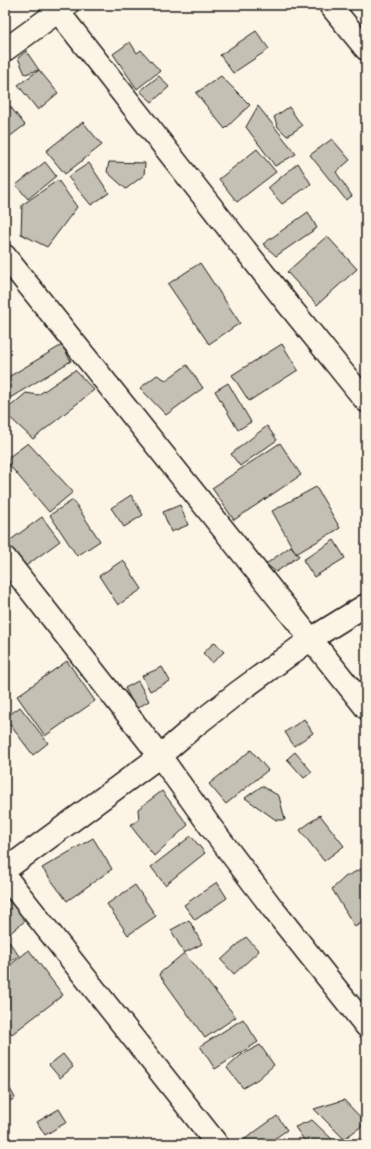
<svg xmlns="http://www.w3.org/2000/svg" width="371" height="1149" font-family="Sriracha,sans-serif">
  <rect width="100%" height="100%" fill="#fcf5e5"/>
  <filter id="ink" filterUnits="userSpaceOnUse"><feTurbulence type="fractalNoise" baseFrequency=".025" numOctaves="2"/><feDisplacementMap in="SourceGraphic" scale="8" xChannelSelector="R" yChannelSelector="G"/><feConvolveMatrix kernelMatrix="1 2 1 2 8 2 1 2 1" color-interpolation-filters="sRGB"/></filter>
  <g filter="url(#ink)">
    <path fill="#c4c0b3" stroke="#1c1c1c" d="M256 31 269 49 233 73 220 55Z
      M130 42 137 53 141 50 160 71 137 89 113 54Z
      M26 51 39 70 25 74 18 58Z
      M39 70 58 93 38 110 18 85Z
      M159 76 169 87 152 102 140 91Z
      M221 76 250 105 225 129 196 93Z
      M5 100 25 125 5 140Z
      M258 106 296 154 275 166 246 127Z
      M289 107 302 126 287 136 278 127 274 117Z
      M83 122 102 145 65 174 46 151Z
      M332 139 350 160 336 172 352 196 346 200 310 155Z
      M257 149 276 172 237 202 219 179Z
      M45 162 56 176 28 199 16 185Z
      M109 162 145 163 144 175 126 189 107 172Z
      M89 163 109 193 91 205 68 177Z
      M298 163 311 184 282 204 268 188Z
      M58 180 77 207 47 247 21 234 22 205Z
      M308 212 317 228 276 256 263 244Z
      M327 236 357 269 317 305 287 272Z
      M200 263 240 323 209 344 168 284Z
      M282 344 298 370 249 401 232 375Z
      M62 345 71 361 5 401V379Z
      M187 365 203 388 166 415 140 388 157 375 166 380Z
      M75 370 94 390 33 439 5 413V411L26 393 38 395Z
      M228 383 251 422 238 430 215 391Z
      M267 426 277 440 240 466 231 454Z
      M28 443 73 492 49 512 5 460Z
      M280 443 301 475 234 520 212 488Z
      M316 487 340 528 296 554 272 511Z
      M131 495 143 515 124 527 111 508Z
      M73 500 100 541 77 556 50 515Z
      M180 505 188 525 171 532 163 512Z
      M42 517 60 541 23 568 5 544Z
      M334 540 345 558 314 577 303 560Z
      M291 546 299 556 276 572 266 564Z
      M123 560 142 589 118 605 99 576Z
      M215 642 224 652 212 663 203 653Z
      M67 661 95 701 45 736 17 696Z
      M162 667 170 681 150 691 142 676Z
      M138 681 149 701 136 709 125 688Z
      M20 707 48 743 33 755 5 718Z
      M304 719 313 733 294 746 285 732Z
      M251 750 268 770 226 804 209 784Z
      M295 752 312 772 304 778 287 759Z
      M262 786 279 796 285 820H276L245 798Z
      M162 791 188 825 154 856 130 825 139 820 138 809Z
      M320 815 344 846 324 861 300 830Z
      M191 836 205 853 165 885 151 867Z
      M93 838 112 869 67 901 42 868Z
      M363 868 366 873V920L355 927 332 889 345 877Z
      M217 882 227 898 195 920 184 905Z
      M135 885 156 916 128 935 107 904Z
      M5 895 26 920 9 934 5 929Z
      M189 920 202 944 184 953 171 930Z
      M5 936 19 956 5 965Z
      M246 937 259 951 234 974 221 960Z
      M29 950 63 995 12 1034 5 1025V969Z
      M184 953 236 1017 205 1038 159 974Z
      M243 1019 258 1042 215 1069 200 1046Z
      M260 1045 274 1065 258 1079 243 1088 227 1068 241 1055Z
      M63 1054 73 1067 60 1078 49 1065Z
      M8 1085 15 1098 5 1104V1087Z
      M344 1100 366 1123 344 1139 314 1109Z
      M59 1109 67 1122 45 1135 37 1122Z
      M277 1116 287 1130 267 1144H238Z
      M312 1120 337 1144H307L295 1127Z"/>
    <g fill="none" stroke-linecap="round" stroke-linejoin="round">
      <defs>
        <path id="minor" d="M53 5 287 303 366 401
          M330 5 366 49
          M5 50 67 5
          M5 256 366 708
          M5 558 160 756 210 826 273 909 366 1026
          M5 870 160 756 196 725 237 693 311 639 366 605
          M5 876 217 1144"/>
      </defs>
      <use href="#minor" stroke="#1c1c1c" stroke-width="25"/>
      <use href="#minor" stroke="#fcf5e5" stroke-width="22"/>
    </g>
  </g>
  <rect width="371" height="1149" fill="none" stroke="#fcf5e5" stroke-width="20"/>
  <rect x="10" y="10" width="351" height="1129" fill="none" stroke="#1c1c1c" stroke-width="1.5" filter="url(#ink)"/>
</svg>
